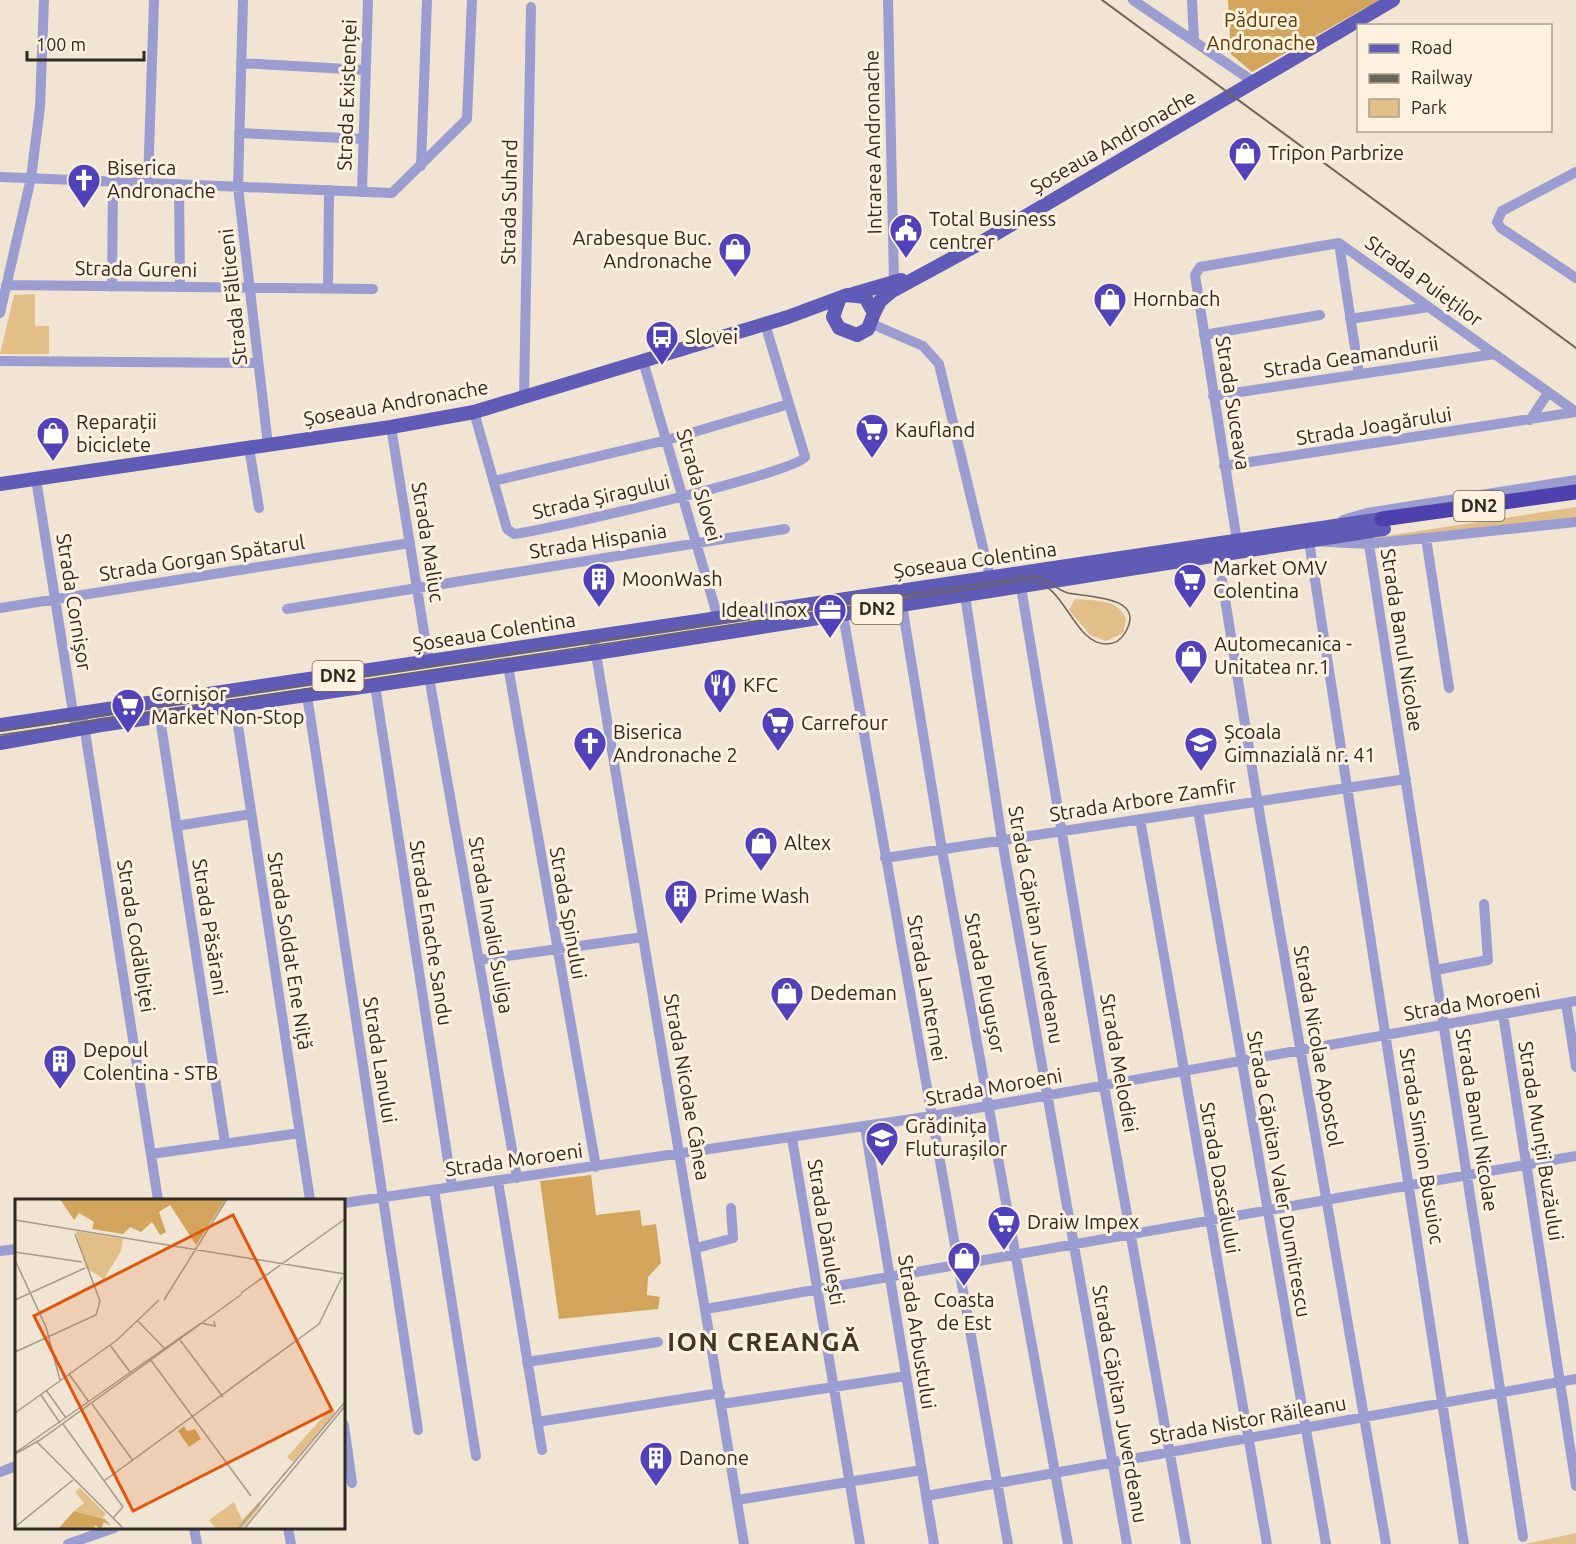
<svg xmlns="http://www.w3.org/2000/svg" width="1576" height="1544" font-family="Ubuntu,sans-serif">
  <rect width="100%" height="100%" fill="#f1e4d2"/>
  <path fill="#e2bf89" d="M35 294V326H49V354H0L14 295Z
    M1576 507V520L1374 541 1373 538Z
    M1075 599C1094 601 1118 598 1126 619L1123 633 1106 641 1090 635 1069 610Z
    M1576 1533V1544H1525Z"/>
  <path fill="#d3a55c" d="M1228 0H1379L1252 72 1231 54Z
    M591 1175 596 1215 640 1210 642 1226 656 1224 661 1263 648 1277 647 1295 660 1297 658 1309 559 1319 540 1181Z"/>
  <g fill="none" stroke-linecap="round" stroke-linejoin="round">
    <path stroke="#9b9dd0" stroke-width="10" d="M243 0 238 187 268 445
      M888 0 894 282
      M1133 0 1254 82
      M1192 0 1194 41
      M241 63 365 70
      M239 133 364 139
      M421 166 427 0
      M1576 172 1502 211 1497 222 1501 228 1576 278
      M0 177 392 193 467 119 472 0
      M148 183 154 0
      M179 184 180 287
      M362 192 368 0
      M1339 243 1359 374
      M6 285 373 289
      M112 287 113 182
      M328 289 329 190
      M0 313 31 178 40 107 44 0
      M1350 319 1429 307
      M872 324 923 346 939 364 990 577
      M1204 335 1320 315
      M0 361 258 363
      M643 361 718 618
      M1213 396 1495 354
      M524 398 531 7
      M474 412 507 529 514 534C547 530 796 473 805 457L765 324
      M1530 420 1548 393
      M391 427 429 663
      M249 448 259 508
      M1224 466 1576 412
      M36 479 76 731
      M494 481 667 440 789 404
      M1343 520 1367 513 1576 480
      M1368 538 1523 1537
      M1426 538 1449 688
      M1237 541 1195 275 1200 267 1339 243 1576 412
      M1218 555 1256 793 1386 1544
      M1021 587 1104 1086 1186 1544
      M965 595 1002 840 1127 1544
      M902 605 942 850 1068 1544
      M0 608 410 543
      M287 609 785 529
      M843 615 1008 1544
      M593 636 744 1544
      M508 666 596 1167
      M429 677 517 1178
      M375 685 452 1187
      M307 695 418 1430
      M235 706 310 1200
      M82 712 158 1200
      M160 718 225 1143
      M1198 810 1326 1544
      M1140 819 1267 1544
      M176 826 251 814
      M885 858 1406 779
      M479 960 643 937
      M1436 970 1488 960 1484 904
      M1566 1003 1576 1067
      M1503 1014 1576 1486
      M865 1127 934 1544
      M792 1138 860 1544
      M151 1154 300 1133
      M498 1181 542 1450
      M434 1190 476 1456
      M344 1203 932 1116 1576 1001
      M697 1248 733 1238 731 1208
      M0 1251 16 1249
      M706 1309 1576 1156
      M527 1362 658 1342
      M722 1404 906 1376
      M537 1422 720 1393
      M344 1425 352 1483
      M0 1472 16 1466
      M926 1496 1576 1379
      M737 1500 922 1470
      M194 1528 197 1544
      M288 1528 291 1544
      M68 1544 114 1528
      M1464 1544 1309 541 1369 544 1576 522"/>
    <path stroke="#605bb7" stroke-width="14" d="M853 294 901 280
      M874 313 880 301 892 291 975 246 1393 0
      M0 484 391 427 474 412 788 317 847 295 865 297 874 313 868 329 857 335 839 328 833 317 839 300
      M0 725 1382 519
      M0 743 101 725 596 653 1384 529"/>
    <path stroke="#4e41ad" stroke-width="15" d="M1382 519 1576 492"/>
    <path stroke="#6c655a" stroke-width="1.5" d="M0 731 1031 576C1047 575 1053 589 1068 593 1085 597 1148 595 1125 633 1121 640 1114 644 1106 644 1073 644 1065 581 1028 580L0 735"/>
    <path stroke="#6c655a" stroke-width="2" d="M1102 0 1576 348"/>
  </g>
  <defs>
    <symbol id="shop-pin" viewBox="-11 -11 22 30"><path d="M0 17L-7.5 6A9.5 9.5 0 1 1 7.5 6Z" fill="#5242ba" stroke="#fef1df"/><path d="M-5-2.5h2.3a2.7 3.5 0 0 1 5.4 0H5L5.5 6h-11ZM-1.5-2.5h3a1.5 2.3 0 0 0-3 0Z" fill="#fff"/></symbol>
    <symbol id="church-pin" viewBox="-11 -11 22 30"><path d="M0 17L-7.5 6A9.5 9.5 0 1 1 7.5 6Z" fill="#5242ba" stroke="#fef1df"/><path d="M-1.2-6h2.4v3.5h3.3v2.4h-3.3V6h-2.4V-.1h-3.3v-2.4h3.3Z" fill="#fff"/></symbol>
    <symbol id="civic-pin" viewBox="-11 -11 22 30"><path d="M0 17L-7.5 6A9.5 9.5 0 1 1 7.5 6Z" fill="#5242ba" stroke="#fef1df"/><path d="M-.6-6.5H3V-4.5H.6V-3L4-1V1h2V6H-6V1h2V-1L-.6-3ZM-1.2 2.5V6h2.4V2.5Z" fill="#fff"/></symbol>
    <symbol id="bus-pin" viewBox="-11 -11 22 30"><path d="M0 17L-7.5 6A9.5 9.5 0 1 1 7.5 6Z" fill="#5242ba" stroke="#fef1df"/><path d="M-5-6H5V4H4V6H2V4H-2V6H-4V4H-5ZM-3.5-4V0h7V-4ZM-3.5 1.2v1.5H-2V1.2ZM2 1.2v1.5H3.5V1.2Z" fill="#fff"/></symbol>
    <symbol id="supermarket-pin" viewBox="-11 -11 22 30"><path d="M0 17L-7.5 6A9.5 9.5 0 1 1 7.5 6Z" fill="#5242ba" stroke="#fef1df"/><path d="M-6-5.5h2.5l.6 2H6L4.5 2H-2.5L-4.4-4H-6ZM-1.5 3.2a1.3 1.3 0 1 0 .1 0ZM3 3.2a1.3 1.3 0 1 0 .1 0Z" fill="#fff"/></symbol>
    <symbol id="building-pin" viewBox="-11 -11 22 30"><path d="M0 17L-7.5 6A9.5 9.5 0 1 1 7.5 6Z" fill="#5242ba" stroke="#fef1df"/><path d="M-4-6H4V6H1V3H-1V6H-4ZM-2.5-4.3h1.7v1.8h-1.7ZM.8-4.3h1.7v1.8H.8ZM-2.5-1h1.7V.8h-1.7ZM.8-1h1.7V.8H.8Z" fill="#fff"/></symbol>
    <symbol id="office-pin" viewBox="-11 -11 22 30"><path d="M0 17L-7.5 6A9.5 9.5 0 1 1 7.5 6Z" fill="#5242ba" stroke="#fef1df"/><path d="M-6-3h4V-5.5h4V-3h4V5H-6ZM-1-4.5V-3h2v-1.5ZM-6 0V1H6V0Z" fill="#fff"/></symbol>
    <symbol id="restaurant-pin" viewBox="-11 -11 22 30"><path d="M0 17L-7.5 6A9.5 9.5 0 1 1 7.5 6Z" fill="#5242ba" stroke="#fef1df"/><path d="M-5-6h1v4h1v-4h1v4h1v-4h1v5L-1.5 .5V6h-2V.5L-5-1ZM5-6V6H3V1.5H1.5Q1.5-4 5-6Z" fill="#fff"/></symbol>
    <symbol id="school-pin" viewBox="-11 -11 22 30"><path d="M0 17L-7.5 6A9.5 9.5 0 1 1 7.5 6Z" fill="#5242ba" stroke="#fef1df"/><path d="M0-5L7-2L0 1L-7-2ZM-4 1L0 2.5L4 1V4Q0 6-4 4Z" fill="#fff"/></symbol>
  </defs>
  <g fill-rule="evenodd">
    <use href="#shop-pin" x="1226" y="134" width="38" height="52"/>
    <use href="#church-pin" x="65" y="161" width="38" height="52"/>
    <use href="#civic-pin" x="887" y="211" width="38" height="52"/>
    <use href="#shop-pin" x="716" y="230" width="38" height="52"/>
    <use href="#shop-pin" x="1091" y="280" width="38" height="52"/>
    <use href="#bus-pin" x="643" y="318" width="38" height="52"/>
    <use href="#supermarket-pin" x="853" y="411" width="38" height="52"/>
    <use href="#shop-pin" x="34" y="414" width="38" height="52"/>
    <use href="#building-pin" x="580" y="560" width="38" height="52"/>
    <use href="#supermarket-pin" x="1171" y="561" width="38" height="52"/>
    <use href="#office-pin" x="811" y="591" width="38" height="52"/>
    <use href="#shop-pin" x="1172" y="637" width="38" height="52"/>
    <use href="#restaurant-pin" x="701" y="666" width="38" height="52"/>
    <use href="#supermarket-pin" x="109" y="686" width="38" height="52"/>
    <use href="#supermarket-pin" x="759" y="704" width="38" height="52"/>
    <use href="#church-pin" x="571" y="724" width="38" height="52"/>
    <use href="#school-pin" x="1182" y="724" width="38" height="52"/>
    <use href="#shop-pin" x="742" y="824" width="38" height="52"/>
    <use href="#building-pin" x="662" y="877" width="38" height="52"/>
    <use href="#shop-pin" x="768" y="974" width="38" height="52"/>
    <use href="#building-pin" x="41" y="1042" width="38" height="52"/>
    <use href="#school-pin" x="863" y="1119" width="38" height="52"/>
    <use href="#supermarket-pin" x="985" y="1203" width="38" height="52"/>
    <use href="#shop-pin" x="945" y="1239" width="38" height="52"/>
    <use href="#building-pin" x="637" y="1439" width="38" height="52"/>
  </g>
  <g text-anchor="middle" stroke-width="6" stroke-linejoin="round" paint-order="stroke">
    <g fill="#fef1df" stroke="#6c655b" stroke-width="1.5">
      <rect x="1453.5" y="491" width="51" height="30" rx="4.5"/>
      <rect x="851.5" y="594" width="51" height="30" rx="4.5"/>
      <rect x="312.5" y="661" width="51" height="30" rx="4.5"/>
    </g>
    <g font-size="18" font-weight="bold" fill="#2e2922">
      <text x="1479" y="512">DN2</text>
      <text x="877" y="615">DN2</text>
      <text x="338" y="682">DN2</text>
    </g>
    <g font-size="20" fill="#5b3d00" stroke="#fef1df">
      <text x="1261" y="27">Pădurea<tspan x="1261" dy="23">Andronache</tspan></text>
    </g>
    <g font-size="20" fill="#2e2922" stroke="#fef1df">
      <text transform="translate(347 95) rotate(-88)" y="7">Strada Existenței</text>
      <text transform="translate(873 142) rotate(-91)" y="7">Intrarea Andronache</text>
      <text transform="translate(1113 142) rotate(-30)" y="7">Șoseaua Andronache</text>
      <text transform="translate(509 202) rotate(-89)" y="7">Strada Suhard</text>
      <text transform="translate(136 269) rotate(1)" y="7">Strada Gureni</text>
      <text transform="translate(1424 281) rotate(36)" y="7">Strada Puieților</text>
      <text transform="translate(233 297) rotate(-96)" y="7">Strada Fălticeni</text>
      <text transform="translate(1351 357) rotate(-9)" y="7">Strada Geamandurii</text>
      <text transform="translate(396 403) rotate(-10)" y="7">Șoseaua Andronache</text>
      <text transform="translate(1233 403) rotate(81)" y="7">Strada Suceava</text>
      <text transform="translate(1374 426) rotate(-9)" y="7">Strada Joagărului</text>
      <text transform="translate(699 485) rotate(74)" y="7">Strada Slovei</text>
      <text transform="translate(601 497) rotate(-13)" y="7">Strada Șiragului</text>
      <text transform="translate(598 541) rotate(-9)" y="7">Strada Hispania</text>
      <text transform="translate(428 542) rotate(81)" y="7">Strada Maliuc</text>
      <text transform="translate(202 558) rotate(-9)" y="7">Strada Gorgan Spătarul</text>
      <text transform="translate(975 560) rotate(-8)" y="7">Șoseaua Colentina</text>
      <text transform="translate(74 602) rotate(81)" y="7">Strada Cornișor</text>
      <text transform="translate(494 632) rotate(-9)" y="7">Șoseaua Colentina</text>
      <text transform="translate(1402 640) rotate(81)" y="7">Strada Banul Nicolae</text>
      <text transform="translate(1143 800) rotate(-9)" y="7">Strada Arbore Zamfir</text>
      <text transform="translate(568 913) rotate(80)" y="7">Strada Spinului</text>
      <text transform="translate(491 925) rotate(80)" y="7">Strada Invalid Suliga</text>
      <text transform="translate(1036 925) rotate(80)" y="7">Strada Căpitan Juverdeanu</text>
      <text transform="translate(210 927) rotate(81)" y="7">Strada Păsărani</text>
      <text transform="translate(431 933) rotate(81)" y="7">Strada Enache Sandu</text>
      <text transform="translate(136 936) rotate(81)" y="7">Strada Codălbiței</text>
      <text transform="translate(290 951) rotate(81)" y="7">Strada Soldat Ene Niță</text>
      <text transform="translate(985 983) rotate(79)" y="7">Strada Plugușor</text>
      <text transform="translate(927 988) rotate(80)" y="7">Strada Lanternei</text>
      <text transform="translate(1472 1002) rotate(-10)" y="7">Strada Moroeni</text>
      <text transform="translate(1318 1046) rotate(80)" y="7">Strada Nicolae Apostol</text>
      <text transform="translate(380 1060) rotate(81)" y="7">Strada Lanului</text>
      <text transform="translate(1119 1063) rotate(80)" y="7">Strada Melodiei</text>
      <text transform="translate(687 1087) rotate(80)" y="7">Strada Nicolae Cânea</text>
      <text transform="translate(994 1087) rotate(-10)" y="7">Strada Moroeni</text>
      <text transform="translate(1477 1120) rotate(81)" y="7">Strada Banul Nicolae</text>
      <text transform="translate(1541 1141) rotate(81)" y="7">Strada Munții Buzăului</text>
      <text transform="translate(1422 1146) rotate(81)" y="7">Strada Simion Busuioc</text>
      <text transform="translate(514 1160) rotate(-8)" y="7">Strada Moroeni</text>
      <text transform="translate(1279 1174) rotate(80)" y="7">Strada Căpitan Valer Dumitrescu</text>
      <text transform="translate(1220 1178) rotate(80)" y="7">Strada Dascălului</text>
      <text transform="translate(826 1232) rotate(81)" y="7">Strada Dănulești</text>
      <text transform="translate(917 1332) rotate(81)" y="7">Strada Arbustului</text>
      <text transform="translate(1120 1404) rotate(80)" y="7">Strada Căpitan Juverdeanu</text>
      <text transform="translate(1248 1420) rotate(-10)" y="7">Strada Nistor Răileanu</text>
    </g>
    <g font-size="20" fill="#2e2922" stroke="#fef1df" text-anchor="start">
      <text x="1268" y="160">Tripon Parbrize</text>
      <text x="107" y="175">Biserica<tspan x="107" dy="23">Andronache</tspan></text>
      <text x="929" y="226">Total Business<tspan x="929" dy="23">centrer</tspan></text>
      <text x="712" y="245" text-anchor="end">Arabesque Buc.<tspan x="712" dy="23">Andronache</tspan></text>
      <text x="1133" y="306">Hornbach</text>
      <text x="685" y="344">Slovei</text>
      <text x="76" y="429">Reparații<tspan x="76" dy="23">biciclete</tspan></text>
      <text x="895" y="437">Kaufland</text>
      <text x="1213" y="575">Market OMV<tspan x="1213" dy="23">Colentina</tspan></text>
      <text x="622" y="586">MoonWash</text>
      <text x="807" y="617" text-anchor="end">Ideal Inox</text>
      <text x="1214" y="651">Automecanica -<tspan x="1214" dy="23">Unitatea nr.1</tspan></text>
      <text x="743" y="692">KFC</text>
      <text x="151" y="701">Cornișor<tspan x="151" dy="23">Market Non-Stop</tspan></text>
      <text x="801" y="730">Carrefour</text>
      <text x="613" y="739">Biserica<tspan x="613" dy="23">Andronache 2</tspan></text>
      <text x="1224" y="739">Școala<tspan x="1224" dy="23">Gimnazială nr. 41</tspan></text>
      <text x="784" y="850">Altex</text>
      <text x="704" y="903">Prime Wash</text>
      <text x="810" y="1000">Dedeman</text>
      <text x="83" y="1057">Depoul<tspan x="83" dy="23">Colentina - STB</tspan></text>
      <text x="905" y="1133">Grădinița<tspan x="905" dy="23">Fluturașilor</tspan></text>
      <text x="1027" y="1229">Draiw Impex</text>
      <text x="964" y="1307" text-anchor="middle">Coasta<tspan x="964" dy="23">de Est</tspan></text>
      <text x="679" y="1465">Danone</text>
    </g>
    <g font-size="26" font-weight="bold" letter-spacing="1.5" fill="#413728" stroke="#fef1df">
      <text x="764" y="1351">ION CREANGĂ</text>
    </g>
  </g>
  <g transform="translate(15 1199)">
    <rect width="330" height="330" fill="#f1e4d2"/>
    <path d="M61 32 108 40 106 52 89 80 71 69ZM316 209 320 214 278 263 272 258ZM65 289 91 315 87 319 59 312 69 304 60 293ZM219 303 227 321 244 303 246 307 227 330H201L194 321Z" fill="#e2bf89"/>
    <path d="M45 0H211L181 46 155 6 144 13 151 33 145 36 137 23 126 33 115 28 108 35 77 30 79 23 64 14 59 21ZM169 227 172 232 180 230 186 240 174 248 163 232ZM59 312 90 320 96 327 89 323 86 330 80 326 79 330H43Z" fill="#d3a55c"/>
    <path fill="none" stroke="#a3998c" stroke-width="1.5" d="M0 21 330 75M0 53 67 63M0 61 31 128 45 181M226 94 330 20M0 101 70 69M149 101 212 0M123 122 149 149M165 141 208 198M95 146 115 173M0 153 81 116 85 102 60 35M135 160 236 297M54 175 74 203M31 191 51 219M26 196 45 224M77 205 118 262M0 214 102 141 144 101M48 225 108 308 98 319M21 242 107 328M0 254 186 124 200 127 199 122M0 255 25 241 227 95M89 282 304 125 327 78M0 328 58 281M223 330 330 203M229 330 330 207"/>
    <path fill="#df570d" fill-opacity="0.15" stroke="#df570d" stroke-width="3" d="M218 16 317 211 118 312 19 117Z"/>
    <rect width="330" height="330" fill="none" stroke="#2e2922" stroke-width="3"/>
  </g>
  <rect x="1357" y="24" width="195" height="108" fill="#fef1df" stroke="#aba193" stroke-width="1.5"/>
  <rect x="1369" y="44" width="30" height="9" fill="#605bb7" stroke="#aba193" stroke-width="1.5"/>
  <text x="1411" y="54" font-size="18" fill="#2e2922">Road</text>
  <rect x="1369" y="74" width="30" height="9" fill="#6c655a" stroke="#aba193" stroke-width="1.5"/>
  <text x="1411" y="84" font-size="18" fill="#2e2922">Railway</text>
  <rect x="1369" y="99" width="30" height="18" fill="#e2bf89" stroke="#aba193" stroke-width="1.5"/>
  <text x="1411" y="114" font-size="18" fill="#2e2922">Park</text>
  <path d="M27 51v9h117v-9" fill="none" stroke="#2e2922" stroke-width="3"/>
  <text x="36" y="51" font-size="18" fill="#2e2922" stroke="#fef1df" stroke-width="4.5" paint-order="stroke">100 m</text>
</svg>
